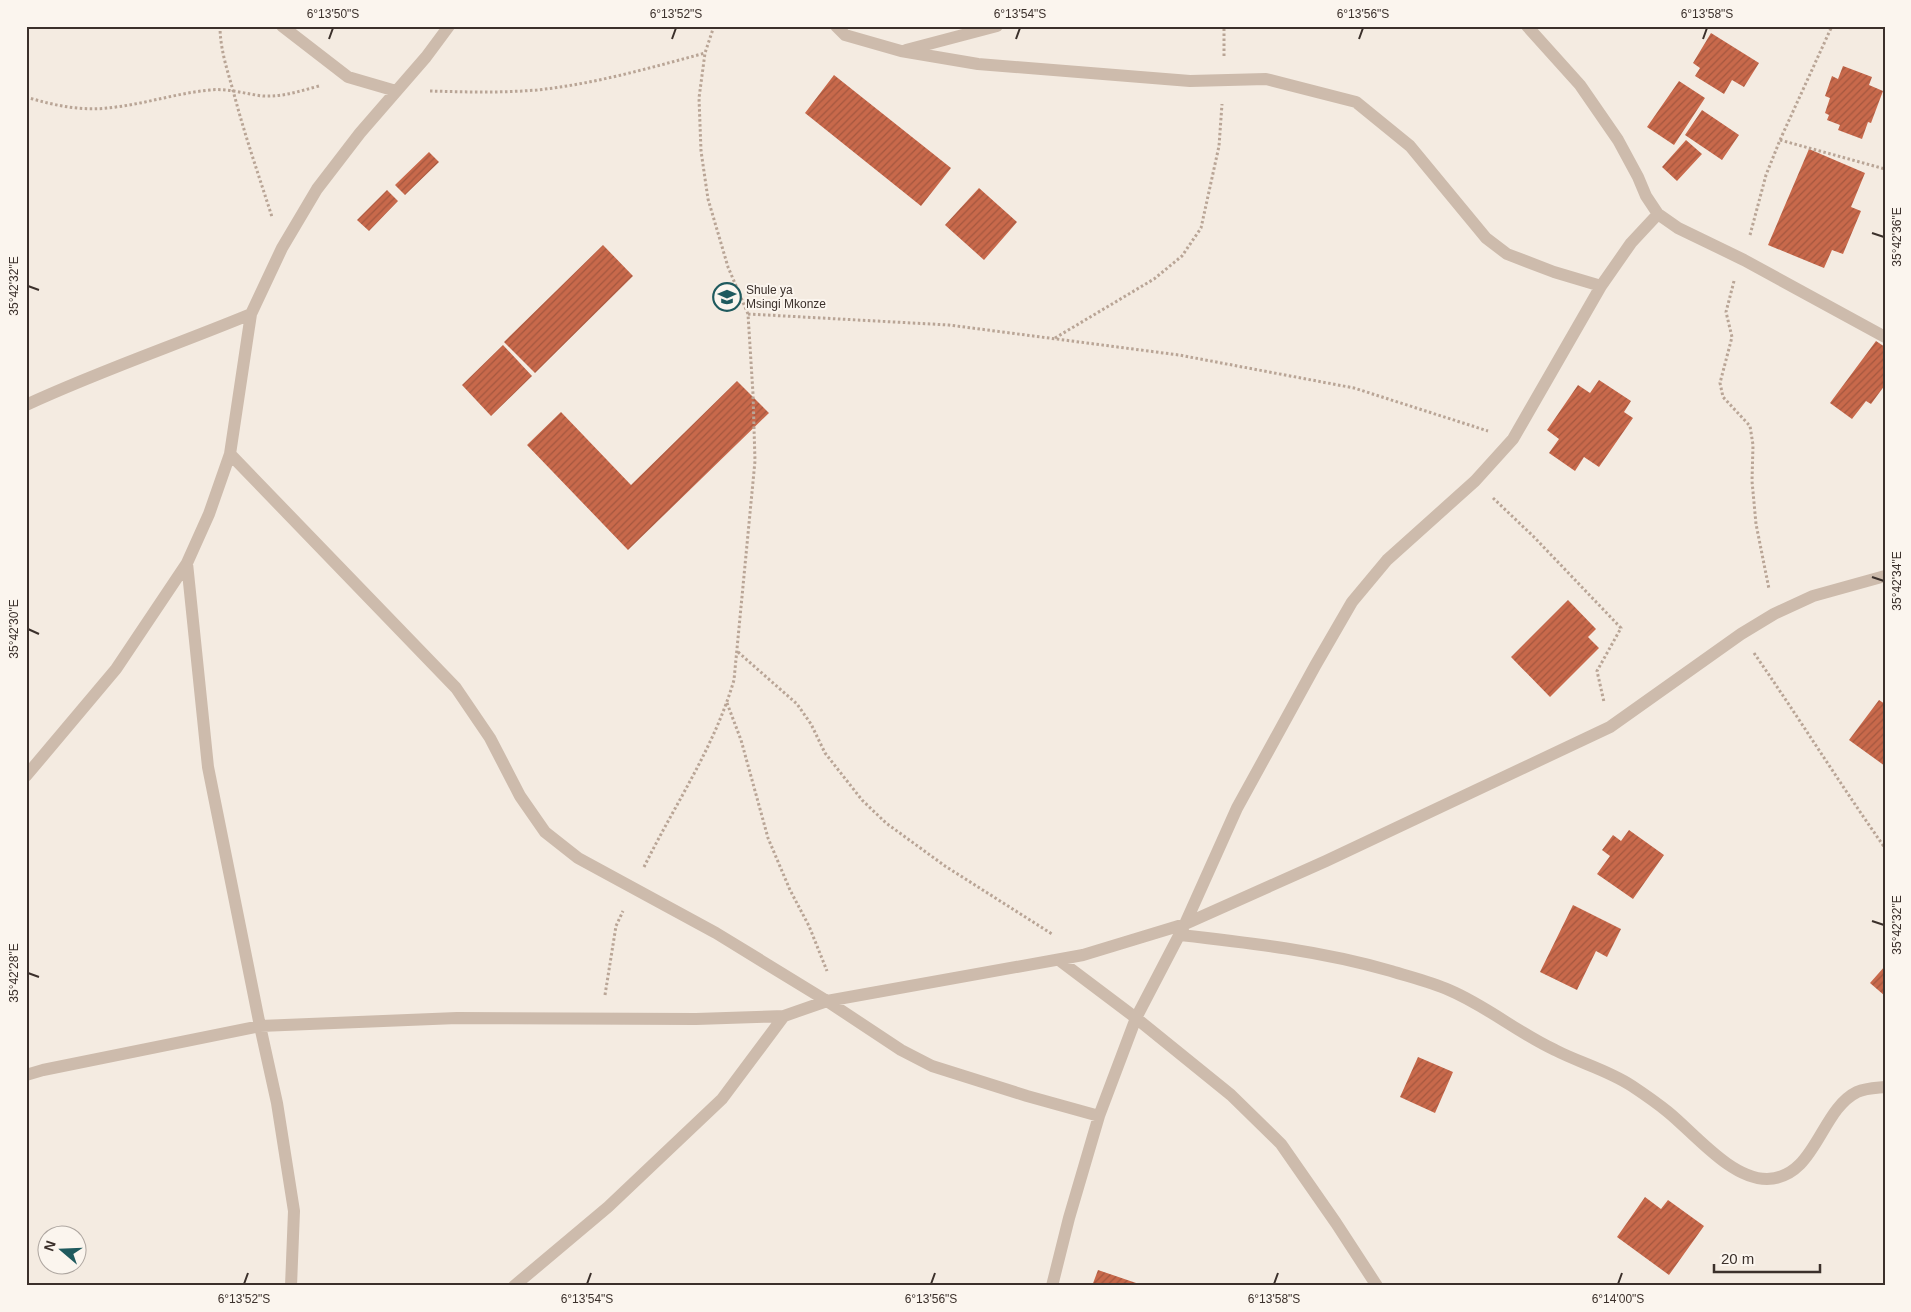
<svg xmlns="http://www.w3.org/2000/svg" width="1911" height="1312" font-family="Arial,sans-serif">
  <defs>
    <pattern id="building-hatch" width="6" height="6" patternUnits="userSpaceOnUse" patternTransform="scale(1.25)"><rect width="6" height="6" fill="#c8694b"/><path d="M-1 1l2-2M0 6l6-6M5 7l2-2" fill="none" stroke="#a4573f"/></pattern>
  </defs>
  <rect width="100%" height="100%" fill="#f4ebe1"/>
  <path fill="url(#building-hatch)" d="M1711 33 1759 63 1744 87 1732 80 1724 94 1695 76 1700 68 1693 63Z
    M1843 66 1872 77 1869 85 1883 91 1871 123 1868 122 1862 139 1838 130 1840 125 1827 120 1829 115 1825 113 1830 98 1825 96 1832 76 1838 79Z
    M834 75 951 168 921 206 805 113Z
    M1679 81 1705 98 1674 145 1647 127Z
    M1702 110 1739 135 1722 160 1685 135Z
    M1686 140 1702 154 1677 181 1662 167Z
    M1809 149 1865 173 1851 207 1861 211 1843 254 1832 250 1824 268 1768 245Z
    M429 152 439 162 405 195 395 185Z
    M979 188 1017 222 984 260 945 225Z
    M387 190 398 201 369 231 357 220Z
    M603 245 633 276 535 373 504 342Z
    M1876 341 1885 347V385L1871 404 1866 401 1852 419 1830 403Z
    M503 345 532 376 491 416 462 385Z
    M1599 380 1631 401 1624 412 1633 418 1599 467 1584 457 1575 471 1549 453 1559 439 1547 430 1578 385 1590 393Z
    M737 381 769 413 628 550 527 445 561 412 631 485Z
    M1568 600 1596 629 1588 637 1599 648 1550 697 1511 657Z
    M1879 700 1885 704V766L1849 740Z
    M1629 830 1664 855 1633 899 1597 874 1610 856 1602 850 1613 835 1621 841Z
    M1573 905 1621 929 1607 957 1596 951 1577 990 1540 972Z
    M1885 966V996L1870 983Z
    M1418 1057 1453 1072 1435 1113 1400 1097Z
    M1645 1197 1661 1209 1668 1200 1704 1226 1669 1275 1617 1237Z
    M1098 1270 1142 1285V1286H1092Z"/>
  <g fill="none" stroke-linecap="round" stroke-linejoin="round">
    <path stroke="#b9a596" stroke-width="3" stroke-dasharray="2.5 2.5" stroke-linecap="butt" d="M220 26C220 50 228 72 234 94 245 136 259 176 272 217
      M1224 56V26
      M430 91C465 92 501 93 537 90 594 84 650 68 705 53
      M26 97C56 106 84 112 116 107 148 103 178 93 210 90 228 88 245 94 263 96 283 97 300 91 319 86
      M1780 140 1885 169
      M1750 235 1766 175 1780 140 1832 26
      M1734 281 1726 312 1732 337 1720 383 1723 397 1750 426 1753 445 1752 481 1756 524 1769 589
      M748 314 949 325 1179 355 1354 388 1488 431
      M1055 338 1154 279 1182 256 1201 228 1219 146 1222 104
      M1493 498 1534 537 1621 628 1597 671 1604 702
      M738 652 797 704 811 724 825 753 862 800 886 823 945 866 1052 934
      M1754 653C1799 718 1840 784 1885 848
      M727 703 741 740 768 838 790 890 809 926 827 971
      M644 867C675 804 714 748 734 680L755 461 753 394 748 314 728 267 708 199 701 151 699 98 705 53 714 26
      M605 995 616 926 623 911"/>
    <path stroke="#cdbbac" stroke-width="12" d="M282 26 348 77 396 91
      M836 26 845 35 901 51 978 64 1190 81 1266 79 1356 102 1410 146 1486 238 1507 254 1554 272 1601 286
      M1527 26 1580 85 1618 140 1638 177 1646 196 1658 214 1678 228 1744 260 1885 337
      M906 50 997 26
      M26 405C99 371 176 345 251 314
      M230 454 456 688 490 738 520 796 545 832 578 858 716 933 827 1001 901 1050 932 1066 1027 1096 1099 1116
      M187 563 208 767 260 1026 277 1103 294 1211 291 1286
      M26 776 116 669 187 563 209 514 230 454 251 314 282 248 317 189 360 133 426 57 449 26
      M1180 935C1251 943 1322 951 1391 971 1410 977 1431 982 1449 990 1487 1006 1518 1033 1555 1050 1580 1063 1608 1070 1632 1086 1644 1094 1657 1103 1668 1112 1695 1134 1731 1179 1767 1179 1816 1178 1820 1110 1857 1092 1866 1088 1875 1088 1885 1087
      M1059 960 1136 1018 1231 1095 1281 1144 1336 1223 1377 1286
      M26 1075 43 1070 260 1026 457 1018 696 1019 784 1016 827 1001 1083 955 1185 924 1326 861 1610 727 1741 634 1774 614 1813 596 1885 576
      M514 1286 608 1207 722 1099 784 1016
      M1052 1286 1069 1218 1099 1116 1136 1018 1185 924 1237 808 1315 666 1352 602 1387 560 1475 481 1513 439 1601 286 1631 243 1658 214"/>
  </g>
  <path fill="none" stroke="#3b302b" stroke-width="2" d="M329 39 333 28M672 39 676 28M1016 39 1020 28M1359 39 1363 28M1703 39 1707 28M1872 233 1884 237M28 286 39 290M1872 577 1884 581M28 629 39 634M1872 921 1884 925M28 973 39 977M244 1284 248 1273M587 1284 591 1273M931 1284 935 1273M1274 1284 1278 1273M1618 1284 1622 1273"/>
  <defs>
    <symbol id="school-ring" viewBox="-11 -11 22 22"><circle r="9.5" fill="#fbf5ee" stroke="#1f5a5e" stroke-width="1.5"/><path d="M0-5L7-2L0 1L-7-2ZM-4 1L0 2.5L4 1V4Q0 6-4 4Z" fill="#1f5a5e"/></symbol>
  </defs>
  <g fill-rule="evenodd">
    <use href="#school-ring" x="711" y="281" width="32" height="32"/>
  </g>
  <g text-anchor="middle" stroke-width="4" stroke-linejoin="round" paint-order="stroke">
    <g font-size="12" fill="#3b302b" stroke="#fbf5ee" text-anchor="start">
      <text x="746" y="294">Shule ya<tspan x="746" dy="14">Msingi Mkonze</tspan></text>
    </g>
  </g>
  <rect width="1911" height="1312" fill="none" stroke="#fbf5ee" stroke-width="55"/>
  <g transform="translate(62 1250) rotate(289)"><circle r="24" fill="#fbf5ee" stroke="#aea6a0"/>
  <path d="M0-4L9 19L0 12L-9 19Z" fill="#1f5a5e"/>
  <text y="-8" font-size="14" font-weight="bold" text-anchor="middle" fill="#3b302b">N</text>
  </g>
  <path d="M1714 1264v8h106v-8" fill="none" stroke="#3b302b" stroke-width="2.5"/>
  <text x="1721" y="1264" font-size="15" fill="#3b302b" stroke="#fbf5ee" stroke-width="4" paint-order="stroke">20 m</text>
  <rect x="28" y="28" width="1856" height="1256" fill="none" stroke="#3b302b" stroke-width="2"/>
  <g font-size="12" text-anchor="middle" fill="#3b302b">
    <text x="333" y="18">6°13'50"S</text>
    <text x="676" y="18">6°13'52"S</text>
    <text x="1020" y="18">6°13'54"S</text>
    <text x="1363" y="18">6°13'56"S</text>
    <text x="1707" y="18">6°13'58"S</text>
    <text transform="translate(1897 237) rotate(-90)" y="4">35°42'36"E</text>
    <text transform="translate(14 286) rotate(-90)" y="4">35°42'32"E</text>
    <text transform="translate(1897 581) rotate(-90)" y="4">35°42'34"E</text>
    <text transform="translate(14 629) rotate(-90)" y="4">35°42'30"E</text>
    <text transform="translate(1897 925) rotate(-90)" y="4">35°42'32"E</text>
    <text transform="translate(14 973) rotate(-90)" y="4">35°42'28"E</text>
    <text x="244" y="1303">6°13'52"S</text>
    <text x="587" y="1303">6°13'54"S</text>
    <text x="931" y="1303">6°13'56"S</text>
    <text x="1274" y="1303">6°13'58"S</text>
    <text x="1618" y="1303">6°14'00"S</text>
  </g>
</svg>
